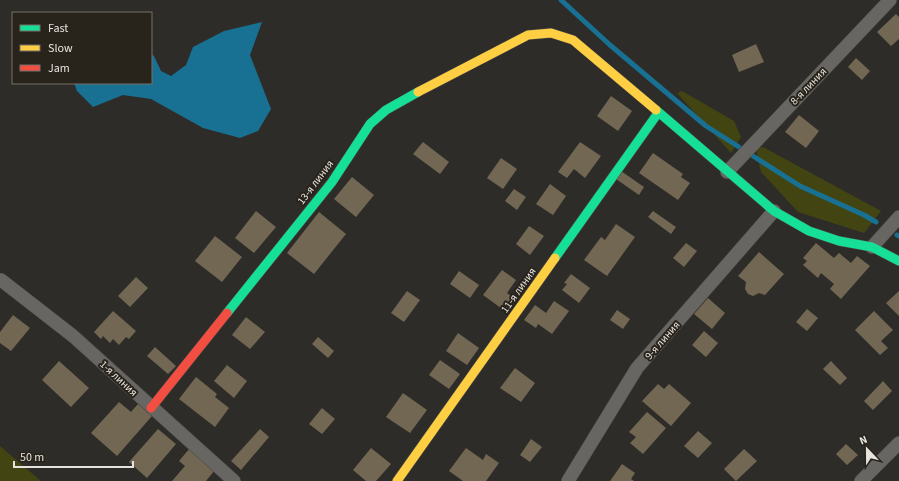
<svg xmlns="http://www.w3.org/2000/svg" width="899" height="481" font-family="'Source Sans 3',sans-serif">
  <rect width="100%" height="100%" fill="#2e2c28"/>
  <path fill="#424511" d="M682 91 734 121 741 137 731 153 677 93Z
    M763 147 881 211 864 233 798 212 761 172 756 149Z
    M0 446 41 481H0Z"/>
  <path fill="#187192" d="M262 22 250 55 271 109 258 131 240 138 203 128 151 99 123 95 93 107 77 91 74 83H151V54L154 56 161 71 171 76 186 65 193 47 224 31Z"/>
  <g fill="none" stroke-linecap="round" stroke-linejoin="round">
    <path stroke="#187192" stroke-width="5" d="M561 0 610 45 706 126 739 147
      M753 156 800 186 864 215 876 222
      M897 235 899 236"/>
  </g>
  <path fill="#726753" d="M896 14 899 17V39L891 46 877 32Z
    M756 44 764 62 739 72 732 55Z
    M856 58 870 71 862 80 848 67Z
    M611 96 632 111 618 131 597 116Z
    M799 115 819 131 806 148 785 132Z
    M423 142 449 162 440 174 413 154Z
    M580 142 601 156 585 178 574 169 567 178 558 172Z
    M653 153 683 174 681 177 690 183 678 200 639 173Z
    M501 158 517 169 503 189 487 178Z
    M621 171 644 187 639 195 616 179Z
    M352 177 374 195 356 217 334 199Z
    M550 184 566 196 553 215 536 204Z
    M514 189 526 197 517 210 505 201Z
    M256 211 276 227 254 253 235 238Z
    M653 211 676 227 671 234 648 217Z
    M319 212 346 234 314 274 287 253Z
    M616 224 635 237 607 276 584 260 601 237 605 240Z
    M529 226 544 236 530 255 516 244Z
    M215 236 242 257 222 282 195 261Z
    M686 243 697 251 684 267 673 258Z
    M816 243 834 258 839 253 851 263 857 256 870 266 841 299 830 289 834 284 821 273 818 278 803 265 807 261 803 258Z
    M759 252 784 274 765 295 759 293 753 296 748 294 745 289 746 282 738 276Z
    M502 270 516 280 507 293 514 298 505 311 483 295Z
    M459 271 479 285 470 298 450 284Z
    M571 274 590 288 579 303 562 290 567 284 564 283Z
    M136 277 148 288 130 307 118 296Z
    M407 291 420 300 404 322 391 313Z
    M899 291V316L886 303Z
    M708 298 725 313 712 329 694 314Z
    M554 301 569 311 552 334 538 324 536 328 524 320 535 305 546 313Z
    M807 309 818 318 807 331 796 322Z
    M617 310 630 319 623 329 610 320Z
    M113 311 136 331 129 339 126 337 119 345 113 339 110 343 103 336 101 339 94 332Z
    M874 311 893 330 881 341 888 348 880 355 855 330Z
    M13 315 30 328 11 351 0 343V332Z
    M246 317 265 332 250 349 232 335Z
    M704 331 718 343 706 357 692 345Z
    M458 333 479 348 467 365 446 351Z
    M318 337 334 351 328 358 312 344Z
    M155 347 176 366 168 374 147 356Z
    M440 360 460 374 449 389 429 375Z
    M59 361 89 388 71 407 42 380Z
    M831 361 847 378 840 385 823 369Z
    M227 365 247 381 234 398 214 381Z
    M515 368 535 383 521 402 500 388Z
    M196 377 217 394 215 397 229 408 215 427 179 399Z
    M883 381 892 391 873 410 864 401Z
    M658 384 664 389 669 384 691 403 671 426 642 401Z
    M403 393 427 410 410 433 386 417Z
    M119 402 131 412 138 404 152 416 117 456 91 433Z
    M322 408 335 419 322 434 309 424Z
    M647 412 666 428 643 454 630 443 636 437 629 432Z
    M158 429 176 444 147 478 129 462Z
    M260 429 269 437 241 470 231 461Z
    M698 431 712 443 698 458 684 446Z
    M531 439 542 447 530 462 520 455Z
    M846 444 858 455 847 465 836 454Z
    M190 448 215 470 206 481H172L185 466 179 461Z
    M371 448 391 464 376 481H366L353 470Z
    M466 448 483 460 486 454 499 463 486 481H463L449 471Z
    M744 449 757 461 736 481 724 469Z
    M622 464 635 473 631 479 634 481H610Z"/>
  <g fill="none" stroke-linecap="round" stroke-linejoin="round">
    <defs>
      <path id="street" d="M727 172 890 0
        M872 247 899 217
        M1 280 73 336 234 481
        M568 481 637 368 774 211
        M861 481 899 443"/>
      <path id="fast" d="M656 110 774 211 809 231 839 241 872 247 899 261
        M555 258 658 113
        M227 313 332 182 370 124 386 110 418 92"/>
      <path id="slow" d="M418 92 528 35 551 33 573 40 656 110
        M397 481 555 258"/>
      <path id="jam" d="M151 408 227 313"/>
    </defs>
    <use href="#street" stroke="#4c4a46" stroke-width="14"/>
    <use href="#fast" stroke="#4c4a46" stroke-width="10"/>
    <use href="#slow" stroke="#4c4a46" stroke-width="10"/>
    <use href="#jam" stroke="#4c4a46" stroke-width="10"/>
    <use href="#street" stroke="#686662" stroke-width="13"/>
    <use href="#fast" stroke="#16e098" stroke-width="9"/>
    <use href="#slow" stroke="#ffcf43" stroke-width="9"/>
    <use href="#jam" stroke="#f24e42" stroke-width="9"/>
  </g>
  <g text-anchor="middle" stroke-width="4" stroke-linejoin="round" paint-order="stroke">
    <g font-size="11" fill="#e6e3de" stroke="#28231b">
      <text transform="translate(808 86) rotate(-46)" y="4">8-я линия</text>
      <text transform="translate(315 182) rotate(-53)" y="4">13-я линия</text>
      <text transform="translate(518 290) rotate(-55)" y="4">11-я линия</text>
      <text transform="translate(662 340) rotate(-49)" y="4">9-я линия</text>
      <text transform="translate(119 378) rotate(43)" y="4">1-я линия</text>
    </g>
  </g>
  <rect x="12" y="12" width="140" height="72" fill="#28231b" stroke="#747069"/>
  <rect x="20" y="25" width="20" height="6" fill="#16e098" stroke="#747069"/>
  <text x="48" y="32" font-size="12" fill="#e6e3de">Fast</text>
  <rect x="20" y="45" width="20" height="6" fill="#ffcf43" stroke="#747069"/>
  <text x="48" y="52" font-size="12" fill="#e6e3de">Slow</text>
  <rect x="20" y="65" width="20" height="6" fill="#f24e42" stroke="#747069"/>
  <text x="48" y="72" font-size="12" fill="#e6e3de">Jam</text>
  <g transform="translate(867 449) rotate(338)" stroke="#28231b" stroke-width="3" paint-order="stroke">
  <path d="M0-3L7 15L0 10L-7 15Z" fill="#e6e3de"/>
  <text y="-6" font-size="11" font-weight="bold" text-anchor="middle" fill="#e6e3de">N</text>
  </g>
  <path d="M14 461v6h119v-6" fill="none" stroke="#e6e3de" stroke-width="2"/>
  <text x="20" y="461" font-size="12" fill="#e6e3de" stroke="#28231b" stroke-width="3" paint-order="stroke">50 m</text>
</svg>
